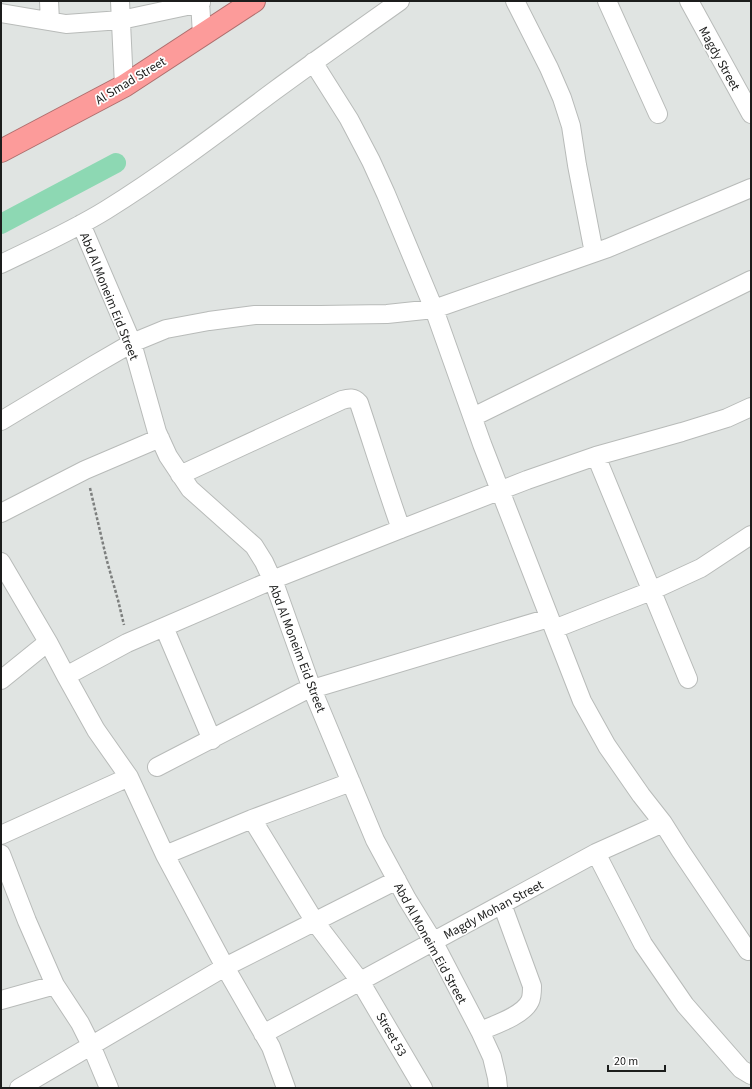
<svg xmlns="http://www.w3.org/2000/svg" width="752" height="1089" font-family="'Source Sans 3',sans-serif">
  <rect width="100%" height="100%" fill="#e0e4e2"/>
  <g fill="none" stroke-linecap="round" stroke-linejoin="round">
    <path stroke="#8dd8b3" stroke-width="20" d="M1 224 116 163"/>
    <defs>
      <path id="minor" d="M49 1 50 21
        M120 1 124 86
        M200 1 202 35
        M515 1 549 68 562 98 571 126 577 165 594 253
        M607 1 658 114
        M689 1 751 114
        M1 13 66 24 121 20 201 3
        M313 62 349 119 371 161 386 194 434 309 482 444 582 701 607 746 641 795 663 823 680 850 748 951
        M81 224 132 343 157 432 168 456 190 489 254 546 264 562 276 588 312 689 375 840 407 899 433 941 480 1031 492 1057 497 1078 498 1088
        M1 264C36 247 72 231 106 210 164 174 219 132 274 91 316 60 358 31 400 1
        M473 417 751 280
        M1 421 94 365 132 343 166 329 209 321 255 315H320L387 314 434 309 608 248 751 188
        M596 456 688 679
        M180 475 342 400C349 398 354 397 359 403 373 445 386 487 401 529
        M1 513 85 470 160 438
        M1 562 48 642 66 676 96 730 129 777 165 855 225 967 271 1047 286 1088
        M164 627 212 740
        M554 629 651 591 701 568 751 535
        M66 676 127 643 277 578 401 529 527 480 596 456 682 432 727 418 751 407
        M1 680 48 642
        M157 767 302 692 549 618
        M252 819 351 782
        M1 835 129 777
        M596 853 643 944 685 1005 741 1069 751 1075
        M1 854 27 921 55 985 80 1023 91 1045 109 1088
        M165 855 252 819 315 922 360 981 423 1088
        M1 1000 55 985
        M480 1031C494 1025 523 1016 530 1001 532 997 532 991 532 986L502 904
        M263 1034 596 853 663 823
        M19 1088 225 967 397 880"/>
      <path id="highway" d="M1 151 124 86 254 1"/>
    </defs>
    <use href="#minor" stroke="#b8bbb9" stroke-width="20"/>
    <use href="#highway" stroke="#ae6f6e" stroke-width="24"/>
    <path stroke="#7d7f7e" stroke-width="2.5" stroke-dasharray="3 2" stroke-linecap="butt" d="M90 488 107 561 118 600 124 625"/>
    <use href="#minor" stroke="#fff" stroke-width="18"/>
    <use href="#highway" stroke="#fc9b9a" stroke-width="22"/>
  </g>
  <g text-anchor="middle" stroke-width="3.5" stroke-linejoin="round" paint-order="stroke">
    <g font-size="13" fill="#1c1d1c" stroke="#fff">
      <text transform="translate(720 58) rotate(61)" y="5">Magdy Street</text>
      <text transform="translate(130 80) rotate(-31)" y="5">Al Smad Street</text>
      <text transform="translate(110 296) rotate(68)" y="5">Abd Al Moneim Eid Street</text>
      <text transform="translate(298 648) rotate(69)" y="5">Abd Al Moneim Eid Street</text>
      <text transform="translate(493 909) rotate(-28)" y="5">Magdy Mohan Street</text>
      <text transform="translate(431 943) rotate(61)" y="5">Abd Al Moneim Eid Street</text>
      <text transform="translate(392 1034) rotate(60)" y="5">Street 53</text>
    </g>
  </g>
  <rect width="752" height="1089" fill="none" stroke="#1c1d1c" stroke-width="4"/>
  <path d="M608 1065v6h57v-6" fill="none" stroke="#1c1d1c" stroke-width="2"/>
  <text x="614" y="1065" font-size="12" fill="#1c1d1c" stroke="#ffffff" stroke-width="3" paint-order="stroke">20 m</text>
</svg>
